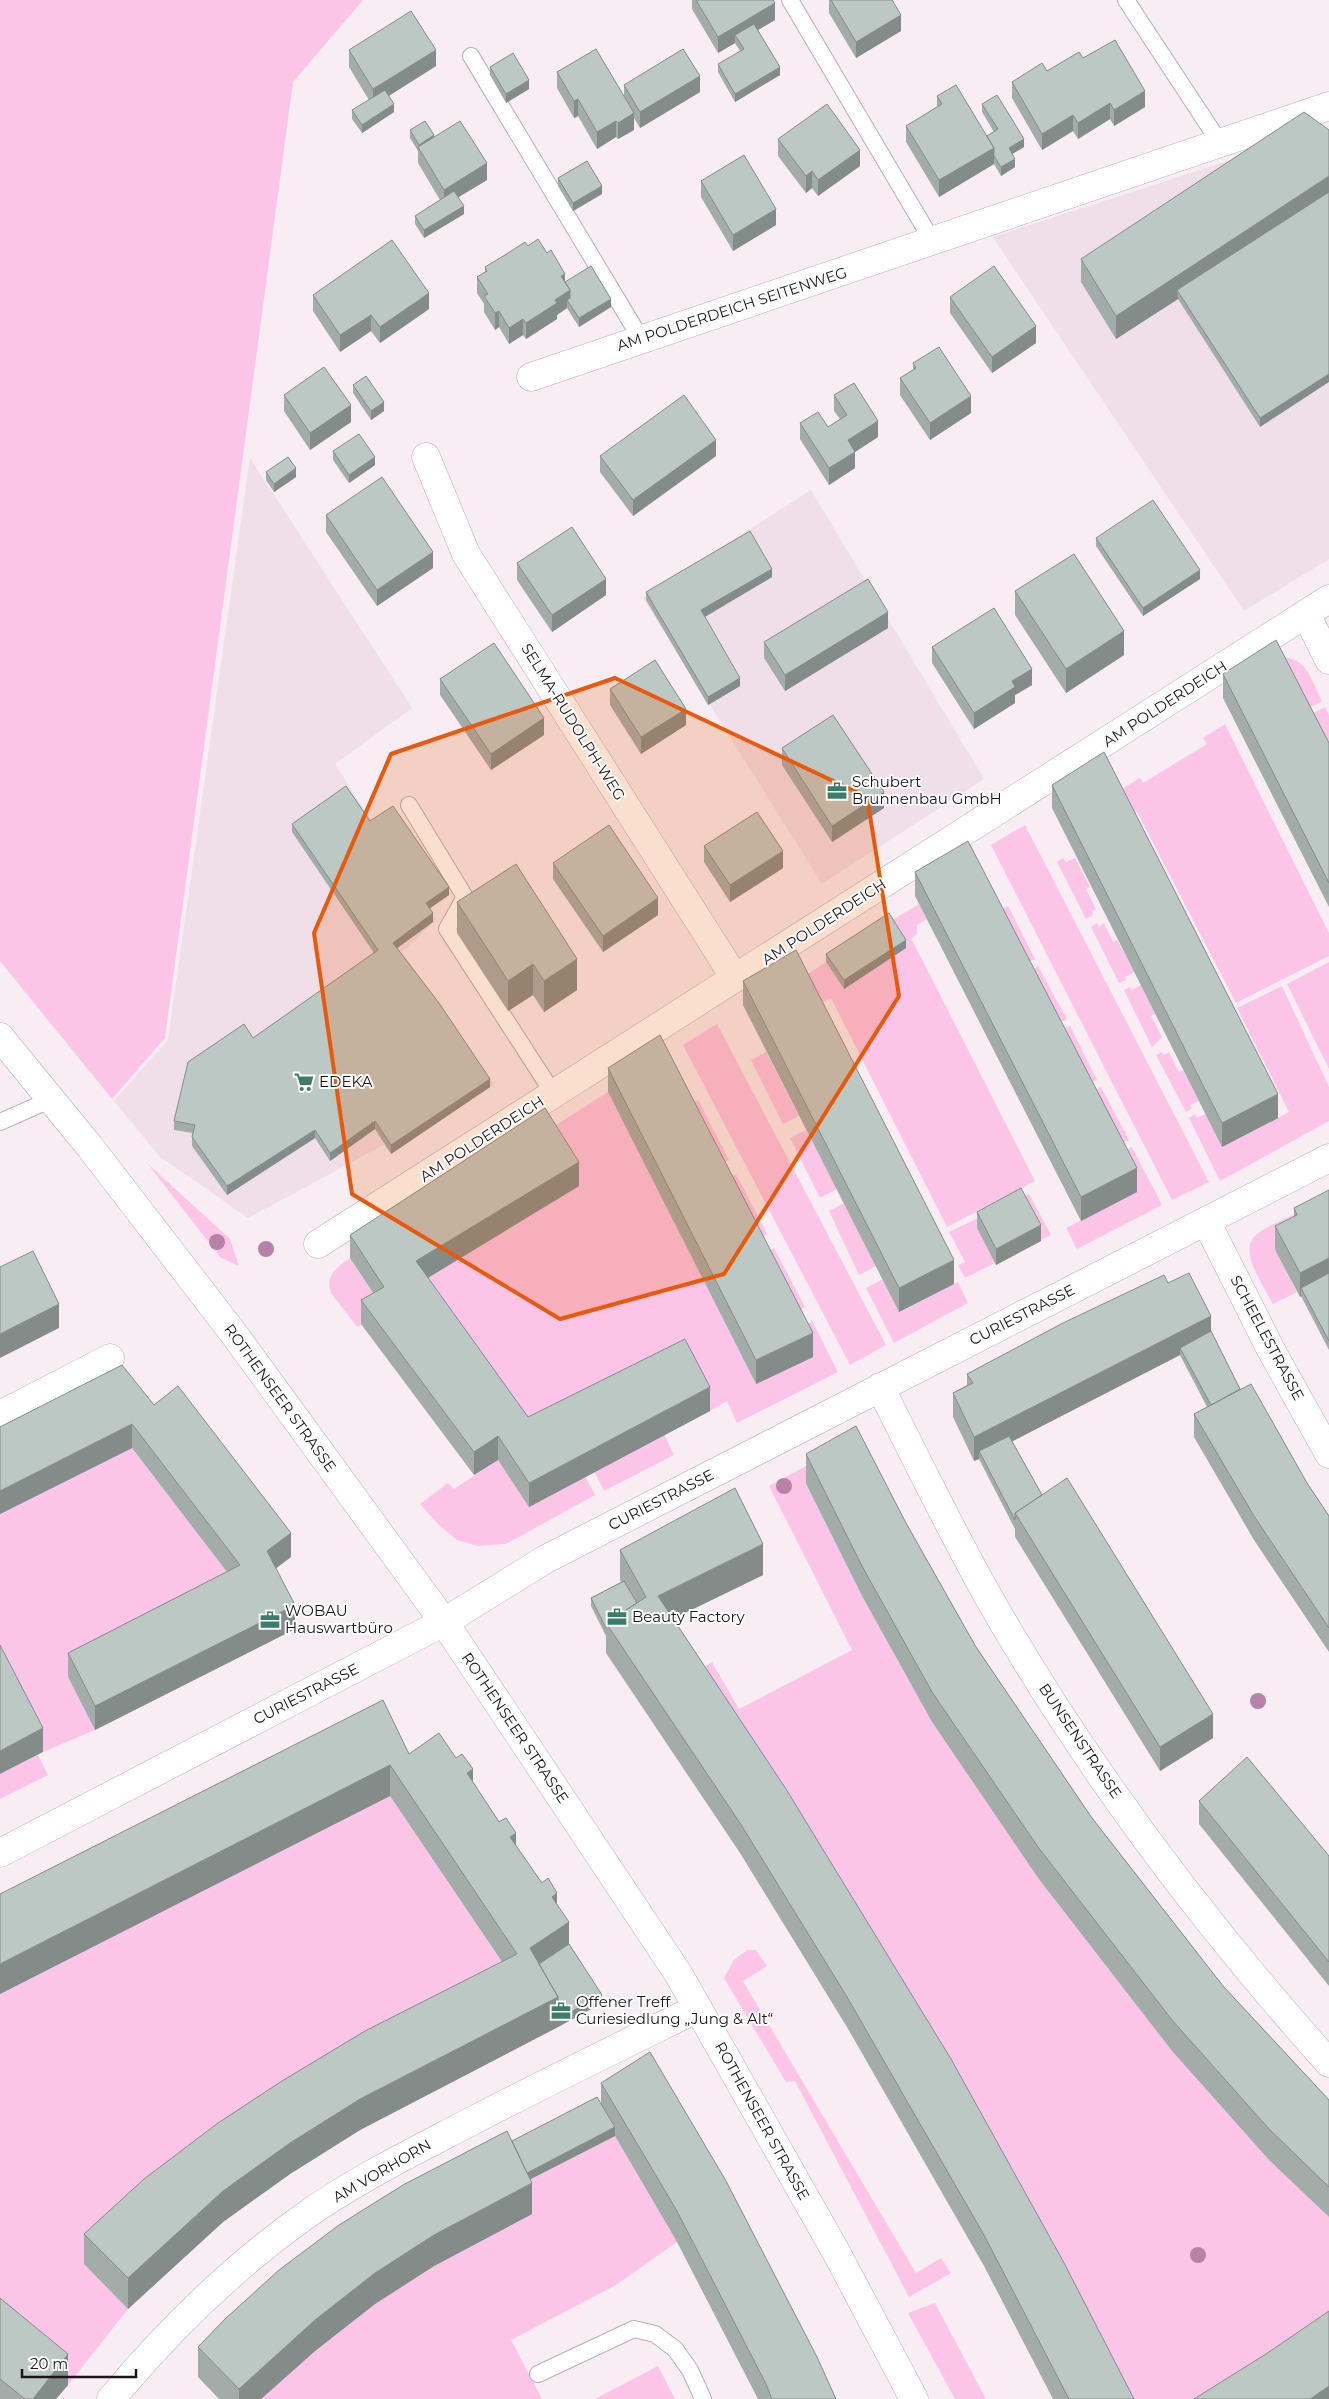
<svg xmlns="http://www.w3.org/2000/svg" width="1329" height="2399" font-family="Montserrat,sans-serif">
  <rect width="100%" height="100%" fill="#f7edf3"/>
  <path fill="#f0dee9" d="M1304 136 1329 143V559L1244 611 993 237Z
    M250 458 412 708 335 764 436 920 402 952 495 1085 248 1218 159 1156 114 1101 168 1040Z
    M811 490 984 779 822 884 643 598Z"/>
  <path fill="#fcc5e8" d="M0 0H363L293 82 165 1038 112 1099 0 961Z
    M1285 658C1307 657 1314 686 1322 701L1310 708Z
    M1325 707 1329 715V766L1311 714Z
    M1225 724 1329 933V956L1236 1003 1137 812 1125 818 1113 794 1140 778 1143 783 1207 744 1203 738Z
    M1025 825 1209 1182 1172 1200 991 845Z
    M1063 858 1066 862 1075 858 1090 887 1086 889 1096 909 1092 911 1093 915 1086 919 1057 862Z
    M919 904 927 919 917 925V934L911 938 1035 1181 947 1227 831 998 813 1007 799 980 826 962 843 988 889 922Z
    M1008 906 1035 959 1021 966 993 914Z
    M1097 923 1099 927 1104 923 1113 942 1117 940 1135 972 1125 977 1126 980 1119 983 1091 927Z
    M1329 962V1069L1287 984Z
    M1038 966 1067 1019 1051 1028 1025 974Z
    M1141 985 1155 1014 1151 1016 1162 1037 1152 1047 1124 990 1130 987 1131 990Z
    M1282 986 1329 1087V1121L1220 1181 1189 1118 1195 1114 1197 1118 1206 1114 1222 1147 1289 1112 1237 1008Z
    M717 1024 886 1345 850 1365 683 1045Z
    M1070 1026 1097 1080 1082 1087 1055 1034Z
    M766 1052 799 1116 783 1124 751 1060Z
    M1162 1052 1163 1055 1169 1052 1179 1072 1183 1070 1199 1101 1190 1105 1192 1108 1186 1112 1156 1055Z
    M1101 1087 1129 1140 1113 1148 1086 1095Z
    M608 1092 756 1384 813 1357 798 1328 812 1321 838 1372 737 1423 727 1401 710 1411 685 1363 528 1440 416 1285 579 1186 545 1132Z
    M698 1100 729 1160 716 1168 685 1107Z
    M806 1130 837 1189 820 1198 790 1138Z
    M1132 1147 1162 1205 1077 1249 1066 1228 1137 1192 1117 1155Z
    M147 1163 230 1239 239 1266 221 1258Z
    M736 1174 767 1234 754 1241 723 1182Z
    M1029 1194 1051 1235 965 1278 958 1265 965 1262 949 1232Z
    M844 1203 876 1266 859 1275 829 1211Z
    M1304 1210 1275 1250 1297 1292 1273 1304C1265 1288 1238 1251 1255 1236 1265 1226 1290 1217 1304 1210Z
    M774 1248 805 1307 791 1315 761 1256Z
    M350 1258 384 1311 357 1327 331 1293C325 1275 337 1267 350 1258Z
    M883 1279 900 1312 958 1282 968 1303 894 1343 866 1288Z
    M664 1434 674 1455 604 1491 594 1471Z
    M132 1448 240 1589 68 1677 95 1730 43 1752 0 1669V1514Z
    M819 1459 806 1485 862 1596 932 1722 1038 1878 1172 2051 1269 2160 1329 2217V2341L1243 2399H1118L691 1675 712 1662 739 1709 852 1650 769 1486Z
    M498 1460 529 1506 585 1476 595 1495 506 1544 477 1546 457 1540 440 1526 420 1504 448 1483 454 1489Z
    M38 1755 48 1775 0 1799V1774Z
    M390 1796 517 1985 85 2264 128 2309 68 2385 0 2329V1994Z
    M747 1950H756L767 1966 743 1981 916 2273 941 2258 951 2273 909 2297 795 2081 786 2082 724 1978 734 1960Z
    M615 2136 677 2242 616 2285 511 2340 542 2399H260L315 2351 375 2304 434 2266 519 2185Z
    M935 2303 986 2399H955L908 2313Z
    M658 2366 675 2399H595Z"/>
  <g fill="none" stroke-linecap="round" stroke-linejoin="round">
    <defs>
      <path id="service" d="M790 0 933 242
        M1126 0 1220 143
        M471 56 641 339
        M409 805 465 897 447 929 553 1093
        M0 1122 52 1099
        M538 2374 634 2329 655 2334 675 2349 690 2370 703 2399"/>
      <path id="minor" d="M531 377 1329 106
        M426 457 466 554 735 978
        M1306 614 1329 660
        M1206 1221 1270 1348 1329 1454
        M318 1244 1329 599
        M880 1387C916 1458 950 1529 989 1598 1084 1765 1201 1920 1329 2063
        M0 1415 110 1358
        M0 1853 444 1622 546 1559 1329 1158
        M111 2399C167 2332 231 2269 302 2218 355 2180 415 2151 472 2121 547 2082 623 2045 698 2008"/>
      <path id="tertiary" d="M0 1037 90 1147 234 1334 444 1622 679 1975 835 2250 914 2399"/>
    </defs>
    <use href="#service" stroke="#b9afb5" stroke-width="18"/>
    <use href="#minor" stroke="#b9afb5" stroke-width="29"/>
    <use href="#tertiary" stroke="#b9afb5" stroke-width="29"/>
    <use href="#service" stroke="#fff" stroke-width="16"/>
    <use href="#minor" stroke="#fff" stroke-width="28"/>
    <use href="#tertiary" stroke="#fff" stroke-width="28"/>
  </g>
  <g fill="#b781a8">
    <circle cx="217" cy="1242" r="8"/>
    <circle cx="266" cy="1249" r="8"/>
    <circle cx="784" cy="1486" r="8"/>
    <circle cx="1258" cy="1701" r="8"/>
    <circle cx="1198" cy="2255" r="8"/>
  </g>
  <path fill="#a2aca9" d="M692 0H696L775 20 758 30 780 75 735 102 718 72V64L740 51 735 43 718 53 692 9Z
    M829 0H892L901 31 856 58 829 13Z
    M349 50 436 66 388 96 394 112 362 133 352 119V110L369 100 349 67Z
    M1083 58 1145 107 1114 126 1110 119 1078 139 1073 131 1042 150 1012 98V82Z
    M490 67 529 89 506 103 490 75Z
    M557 72 624 97V85L700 92 640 128 634 118V130L618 139 616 137 597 149 578 116 574 118 557 88Z
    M937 96 987 136 994 132 982 112V104L1024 147 1012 154 1015 167 1001 176 994 164 939 197 906 142V126L937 107Z
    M410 130 434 137 487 180 458 197 464 214 424 238 415 224V216L440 200 418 163V151L410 138Z
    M1329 130 1260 427 1178 299 1116 339 1081 282V259Z
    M778 139 860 166 818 196 812 188 806 193 778 156Z
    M558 178 602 194 573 211 558 186Z
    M701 181 776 225 733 251 701 197Z
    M528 246 565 282 611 307 579 327 567 308 557 315V319L526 339 523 335 509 344 499 327 495 330 484 312V304L477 293V277L485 272V267Z
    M313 295 429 309 380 343 371 331 340 352 313 311Z
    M950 297 1036 343 992 373 950 313Z
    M913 363 971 413 930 440 900 395V378L913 370Z
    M353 385 384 411 371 420 353 393Z
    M284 395 351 422 310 450 284 411Z
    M834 395 878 437 855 452V468L829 485 800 439V423L828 427 840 419 834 411Z
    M333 451 375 465 349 483 333 460Z
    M600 456H716L633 516 600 472Z
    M266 472 296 477 274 492 266 480Z
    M326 515 433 568 377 606 326 532Z
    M1096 538 1200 579 1143 616 1096 546Z
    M517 563 606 595 552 632 517 580Z
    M772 577 705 617 740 686 708 705 646 600V592Z
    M1015 591 1124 655 1066 693 1015 615Z
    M888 628 785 691 764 658V642Z
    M932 647 1032 685 1015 695V703L974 729 932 663Z
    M1223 674 1329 743V907L1223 698Z
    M440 679 544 735 491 770 440 695Z
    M610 689 686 725 641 754 610 705Z
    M782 748 884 808 832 842 782 765Z
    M1052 785 1278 1118 1222 1147 1052 808Z
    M370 821 449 895 430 908 433 922 397 948 490 1087 391 1154 375 1129 330 1161 315 1138 227 1195 192 1146V1137L193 1133 174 1130V1121L253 1038 374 953 292 832V824Z
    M704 846 783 868 730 902 704 862Z
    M553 863 658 915 603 952 553 879Z
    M915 872 1137 1192 1081 1221 915 896Z
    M457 902 577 990 544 1012 533 995 508 1011 457 933Z
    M906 948 844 989 826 962V954Z
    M743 981 954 1284 899 1312 743 1005Z
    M608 1068 813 1357 756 1384 608 1092Z
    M579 1186 428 1278 528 1417 710 1411 529 1507 498 1460 474 1475 361 1324V1300L373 1293 350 1258V1235Z
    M1329 1190V1350L1301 1296 1300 1297 1275 1250V1226L1294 1217V1208Z
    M977 1212 1041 1241 996 1265 977 1228Z
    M1168 1283 1211 1331 1240 1389 1307 1483 1329 1516V1652L1254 1540 1194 1437V1414L1207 1407 1180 1355 1012 1441 1042 1495 1213 1738 1160 1771 1015 1537V1529L979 1459 974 1461 953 1417V1393L967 1385V1374Z
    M154 1405 291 1557 276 1568 295 1629 95 1730 68 1677V1653L227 1572 132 1448 0 1514V1427Z
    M806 1454 906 1523 976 1647 1092 1818 1223 1986 1329 2100V2217L1269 2160 1172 2051 1038 1878 932 1722 862 1596 806 1484Z
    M620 1550 763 1575 673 1619 1134 2399H1053L984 2266 847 2027 740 1853 606 1653V1636L591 1606V1598L621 1582 620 1580Z
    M409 1754 473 1783 516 1846 557 1905 569 1944 602 2003 558 2027 360 2130 290 2174 223 2222 128 2309 84 2264V2234L502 1962 390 1796 0 1994V1894Z
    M1199 1801 1329 1856V1986L1199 1824Z
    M601 2083 836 2399H758L677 2242 615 2136 531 2179 532 2214 434 2266 375 2304 315 2351 261 2399H219L198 2377V2347L512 2141 601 2105Z
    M0 2298 68 2385 56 2399H0Z"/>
  <path fill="#848c89" d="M775 3V20L739 41 735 35V43L718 53V37Z
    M901 15V31L856 58V42Z
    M436 50V66L373 106V89Z
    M780 67V75L735 102V94Z
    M700 76V92L640 128V112Z
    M529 80V89L506 103V94Z
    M1145 91V107L1114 126V110Z
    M578 99V116L574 118V101Z
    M1110 103V119L1078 139V123Z
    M394 104V112L362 133V125Z
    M634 113V130L618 139V123Z
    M1073 115V131L1042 150V134Z
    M616 121V137L597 149V132Z
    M434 135V144L419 149V145Z
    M1024 139V147L1009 156V148Z
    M994 148V164L939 197V180Z
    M860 150V166L818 196V180Z
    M1015 159V167L1001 176V167Z
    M487 163V180L444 206V190Z
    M812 171V188L806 193V176Z
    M1329 176V200L1177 290 1178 299 1116 339V316Z
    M602 186V194L573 211V203Z
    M464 206V214L424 238V230Z
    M776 209V225L733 251V235Z
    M565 274V290L561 276Z
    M570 290V303L567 300V308L557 315V319L526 339V323L555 300Z
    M429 293V309L380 343V327Z
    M611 299V307L579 327V318Z
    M499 311V327L495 330V313Z
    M371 315V331L340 352V335Z
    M523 319V335L509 344V328Z
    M1036 326V343L992 373V357Z
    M1329 374V382L1260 427V418Z
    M971 396V413L930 440V423Z
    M384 402V411L371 420V411Z
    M351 405V422L310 450V433Z
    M878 421V437L855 452V468L829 485V468L848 440Z
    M716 440V456L633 516V500Z
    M375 457V465L349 483V475Z
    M296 468V477L274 492V484Z
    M433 552V568L377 606V590Z
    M772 569V577L701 619V610Z
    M1200 570V579L1143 616V608Z
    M606 579V595L552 632V615Z
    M888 612V628L785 691V675Z
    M1124 631V655L1066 693V669Z
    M1032 669V685L1015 695V703L974 729V713L1012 681Z
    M740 678V686L708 705V697Z
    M686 709V725L641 754V737Z
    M544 718V735L491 770V754Z
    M884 792V808L832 842V826Z
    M783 851V868L730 902V885Z
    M449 887V895L426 911V903Z
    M658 898V915L603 952V936Z
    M433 913V922L393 951V943Z
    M906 940V948L844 989V980Z
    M577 959V990L544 1012V981Z
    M533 964V995L508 1011V981Z
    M490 1079V1087L391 1154V1145Z
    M1278 1094V1118L1222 1147V1123Z
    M375 1121V1129L330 1161V1153Z
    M315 1130V1138L227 1195V1186Z
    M579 1162V1186L416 1285V1261Z
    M1137 1168V1192L1081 1221V1197Z
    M1041 1225V1241L996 1265V1249Z
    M1329 1258V1282L1301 1288V1296L1300 1297V1273Z
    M954 1260V1284L899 1312V1288Z
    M59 1304V1328L0 1358V1334Z
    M1211 1316V1339L1180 1348V1355L982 1457 979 1451V1459L974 1461V1437Z
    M813 1333V1357L756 1384V1360Z
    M710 1387V1411L529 1507V1483Z
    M132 1424V1448L0 1514V1491Z
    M498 1436V1460L474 1475V1452Z
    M291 1533V1557L267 1575V1551Z
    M763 1544V1575L658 1626V1596Z
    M295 1605V1629L95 1730V1706Z
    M1213 1714V1738L1160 1771V1747Z
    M43 1728V1752L0 1774V1751Z
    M390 1765V1796L0 1994V1964Z
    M473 1769V1800L467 1773Z
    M516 1833V1863L510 1837Z
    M557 1893V1924L552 1897Z
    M569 1922V1952L533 1976 530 1948Z
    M602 1995V2003L558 2027 360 2130 290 2174 223 2222 128 2309V2278L223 2191 290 2143 360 2099 558 1997Z
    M615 2127V2136L519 2185V2177Z
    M532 2183V2214L434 2266 375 2304 315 2351 261 2399H239V2389L315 2320 375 2273 434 2235Z
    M68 2354V2385L56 2399H33Z
    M1329 2386V2399H1310Z"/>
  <path fill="#bcc8c4" stroke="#848c89" d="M696 0H773L775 3 718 37Z
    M831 0H892L901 15 856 42Z
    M411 11 436 50 373 89 349 50Z
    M754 24 780 67 735 94 718 64 744 49 735 35Z
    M1115 40 1145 91 1114 110 1110 103 1078 123 1073 115 1042 134 1012 82 1042 63 1047 71 1079 52 1083 58Z
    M596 49 634 113 618 123 616 121 597 132 578 99 574 101 557 72Z
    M683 49 700 76 640 112 624 85Z
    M513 53 529 80 506 94 490 67Z
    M956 85 994 148 939 180 906 126 942 104 937 96Z
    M385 90 394 104 362 125 352 110Z
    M997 95 1024 139 1009 148 1015 159 1001 167 994 156V148L987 136 998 129 982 104Z
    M827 104 860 150 818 180 812 171 806 176 778 139Z
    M1304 112 1329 130V176L1116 316 1081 259Z
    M425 121 434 135 419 145 410 130Z
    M460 121 487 163 444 190 418 147Z
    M744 155 776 209 733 235 701 181Z
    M587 161 602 186 573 203 558 178Z
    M454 191 464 206 424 230 415 216Z
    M1329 192V374L1260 418 1177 290Z
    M538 239 547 253 551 250 565 274 561 276 570 290 555 300 557 303 540 314 526 323 523 319 509 328 499 311 495 313 484 296 488 294 477 277 487 271 485 267 505 255 525 242 528 246Z
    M392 240 429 293 380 327 371 315 340 335 313 295Z
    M591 266 611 299 579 318 567 300 570 298V290L565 282Z
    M994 266 1036 326 992 357 950 297Z
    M939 347 971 396 930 423 900 378 916 368 913 363Z
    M324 367 351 405 310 433 284 395Z
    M366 376 384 402 371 411 353 385Z
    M854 383 878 421 848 440 855 452 829 468 800 423 818 412 828 427 847 415 834 395Z
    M684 395 716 440 633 500 600 456Z
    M359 434 375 457 349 475 333 451Z
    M288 457 296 468 274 484 266 472Z
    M382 477 433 552 377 590 326 515Z
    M1153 500 1200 570 1143 608 1096 538Z
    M572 527 606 579 552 615 517 563Z
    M750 531 772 569 701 610 740 678 708 697 646 592Z
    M1074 554 1124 631 1066 669 1015 591Z
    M868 579 888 612 785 675 764 642Z
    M994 608 1032 669 1012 681 1015 687 974 713 932 647Z
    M1276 640 1329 743V883L1223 674Z
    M494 643 544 718 491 754 440 679Z
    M655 660 686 709 641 737 610 689Z
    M833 715 884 792 832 826 782 748Z
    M1104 752 1278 1094 1222 1123 1052 785Z
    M346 786 370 821 393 806 449 887 426 903 433 913 393 943 439 1003 490 1079 391 1145 375 1121 330 1153 315 1130 227 1186 192 1137 195 1125 174 1121 188 1062 244 1024 253 1038 378 950 292 824Z
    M757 812 783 851 730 885 704 846Z
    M609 825 658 898 603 936 553 863Z
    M968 841 1137 1168 1081 1197 915 872Z
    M516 864 577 959 544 981 533 964 508 981 457 902Z
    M889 913 906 940 844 980 826 954Z
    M796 950 954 1260 899 1288 743 981Z
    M660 1035 813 1333 756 1360 608 1068Z
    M545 1108 579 1162 416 1261 528 1417 685 1339 710 1387 529 1483 498 1436 474 1452 361 1300 384 1287 350 1235Z
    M1021 1188 1041 1225 996 1249 977 1212Z
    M1329 1190V1258L1300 1273 1275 1226 1297 1215 1294 1208Z
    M33 1251 59 1304 0 1334V1267Z
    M1189 1273 1211 1316 974 1437 953 1393 973 1383 967 1374 1063 1323 1164 1275 1168 1283Z
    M1329 1273V1341L1301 1288Z
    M1211 1331 1240 1389 1211 1405 1180 1348Z
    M122 1365 154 1405 178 1386 291 1533 267 1551 295 1605 95 1706 68 1653 240 1565 132 1424 0 1491V1427Z
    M1251 1384 1307 1483 1329 1516V1628L1254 1516 1194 1414Z
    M856 1426 906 1523 976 1647 1092 1818 1223 1986 1329 2100V2187L1269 2129 1172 2020 1038 1847 932 1692 862 1566 806 1454Z
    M1009 1436 1042 1495 1015 1513V1520L979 1451Z
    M1067 1478 1213 1714 1160 1747 1015 1513Z
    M735 1488 763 1544 658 1596 786 1789 951 2059 1063 2261 1134 2399H1069L984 2235 847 1997 740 1823 606 1623 646 1597 620 1550Z
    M624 1581 637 1603 606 1623V1628L591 1598Z
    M0 1645 43 1728 0 1751Z
    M383 1700 409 1754 439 1733 456 1758 462 1754 473 1769 467 1773 499 1822 506 1818 516 1833 510 1837 542 1883 548 1878 557 1893 552 1897 569 1922 530 1948 558 1997 360 2099 290 2143 223 2191 128 2278 84 2234 144 2179 218 2123 282 2081 365 2031 517 1954 390 1765 0 1964V1894Z
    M1247 1757 1329 1856V1962L1199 1801Z
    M569 1944 602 1995 558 2019V1997L539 1964Z
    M650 2052 726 2181 817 2357 836 2399H772L766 2384 677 2211 601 2083Z
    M597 2097 615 2127 527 2173 512 2141Z
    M507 2131 532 2183 434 2235 375 2273 315 2320 239 2389 198 2347 224 2320 279 2270 339 2225 403 2185Z
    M0 2298 68 2354 33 2399H25L0 2379Z
    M1329 2311V2386L1310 2399H1194L1266 2354Z"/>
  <path fill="#e8590c" fill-opacity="0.2" stroke="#e8590c" stroke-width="4" stroke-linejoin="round" d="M615 678 867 797 899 996 724 1274 560 1319 352 1194 314 933 391 754Z"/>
  <defs>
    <symbol id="office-bare" viewBox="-9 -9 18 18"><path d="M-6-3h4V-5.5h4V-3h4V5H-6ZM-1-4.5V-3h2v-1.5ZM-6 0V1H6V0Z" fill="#3c7c6b" stroke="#fefefe" stroke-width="2.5" paint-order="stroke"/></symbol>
    <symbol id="supermarket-bare" viewBox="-9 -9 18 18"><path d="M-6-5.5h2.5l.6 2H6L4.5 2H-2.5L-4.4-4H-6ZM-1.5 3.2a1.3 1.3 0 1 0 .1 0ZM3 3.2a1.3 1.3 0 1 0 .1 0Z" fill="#3c7c6b" stroke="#fefefe" stroke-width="2.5" paint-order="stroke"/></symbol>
  </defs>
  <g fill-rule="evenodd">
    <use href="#office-bare" x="823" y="777" width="28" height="28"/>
    <use href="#supermarket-bare" x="290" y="1068" width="28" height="28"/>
    <use href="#office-bare" x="603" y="1603" width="28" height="28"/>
    <use href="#office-bare" x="256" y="1606" width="28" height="28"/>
    <use href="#office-bare" x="547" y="1997" width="28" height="28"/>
  </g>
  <g text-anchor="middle" stroke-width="4" stroke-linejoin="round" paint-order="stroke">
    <g font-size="15" fill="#1a1618" stroke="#fefefe">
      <text transform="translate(732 309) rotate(-18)" y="5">AM POLDERDEICH SEITENWEG</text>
      <text transform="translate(1165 704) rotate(-33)" y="5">AM POLDERDEICH</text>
      <text transform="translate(573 722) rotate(58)" y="5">SELMA-RUDOLPH-WEG</text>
      <text transform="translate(824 922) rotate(-33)" y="5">AM POLDERDEICH</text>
      <text transform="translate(482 1139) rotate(-33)" y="5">AM POLDERDEICH</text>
      <text transform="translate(1022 1315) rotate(-27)" y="5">CURIESTRASSE</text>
      <text transform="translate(1267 1338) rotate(62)" y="5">SCHEELESTRASSE</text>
      <text transform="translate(280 1398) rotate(54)" y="5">ROTHENSEER STRASSE</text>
      <text transform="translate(661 1500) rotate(-27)" y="5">CURIESTRASSE</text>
      <text transform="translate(306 1694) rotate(-27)" y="5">CURIESTRASSE</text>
      <text transform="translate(515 1728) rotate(56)" y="5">ROTHENSEER STRASSE</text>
      <text transform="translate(1080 1741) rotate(56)" y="5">BUNSENSTRASSE</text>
      <text transform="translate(762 2121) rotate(61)" y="5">ROTHENSEER STRASSE</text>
      <text transform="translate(382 2171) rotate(-30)" y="5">AM VORHORN</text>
    </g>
    <g font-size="15" fill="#1a1618" stroke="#fefefe" text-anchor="start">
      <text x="852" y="787">Schubert<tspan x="852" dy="17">Brunnenbau GmbH</tspan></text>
      <text x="319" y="1087">EDEKA</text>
      <text x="285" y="1616">WOBAU<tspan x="285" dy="17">Hauswartbüro</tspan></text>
      <text x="632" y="1622">Beauty Factory</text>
      <text x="576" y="2007">Offener Treff<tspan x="576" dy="17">Curiesiedlung „Jung &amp; Alt“</tspan></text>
    </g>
  </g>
  <path d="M22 2369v8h114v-8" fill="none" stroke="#1a1618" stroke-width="2.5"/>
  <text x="30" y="2369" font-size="15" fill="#1a1618" stroke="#fefefe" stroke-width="4" paint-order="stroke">20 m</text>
</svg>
